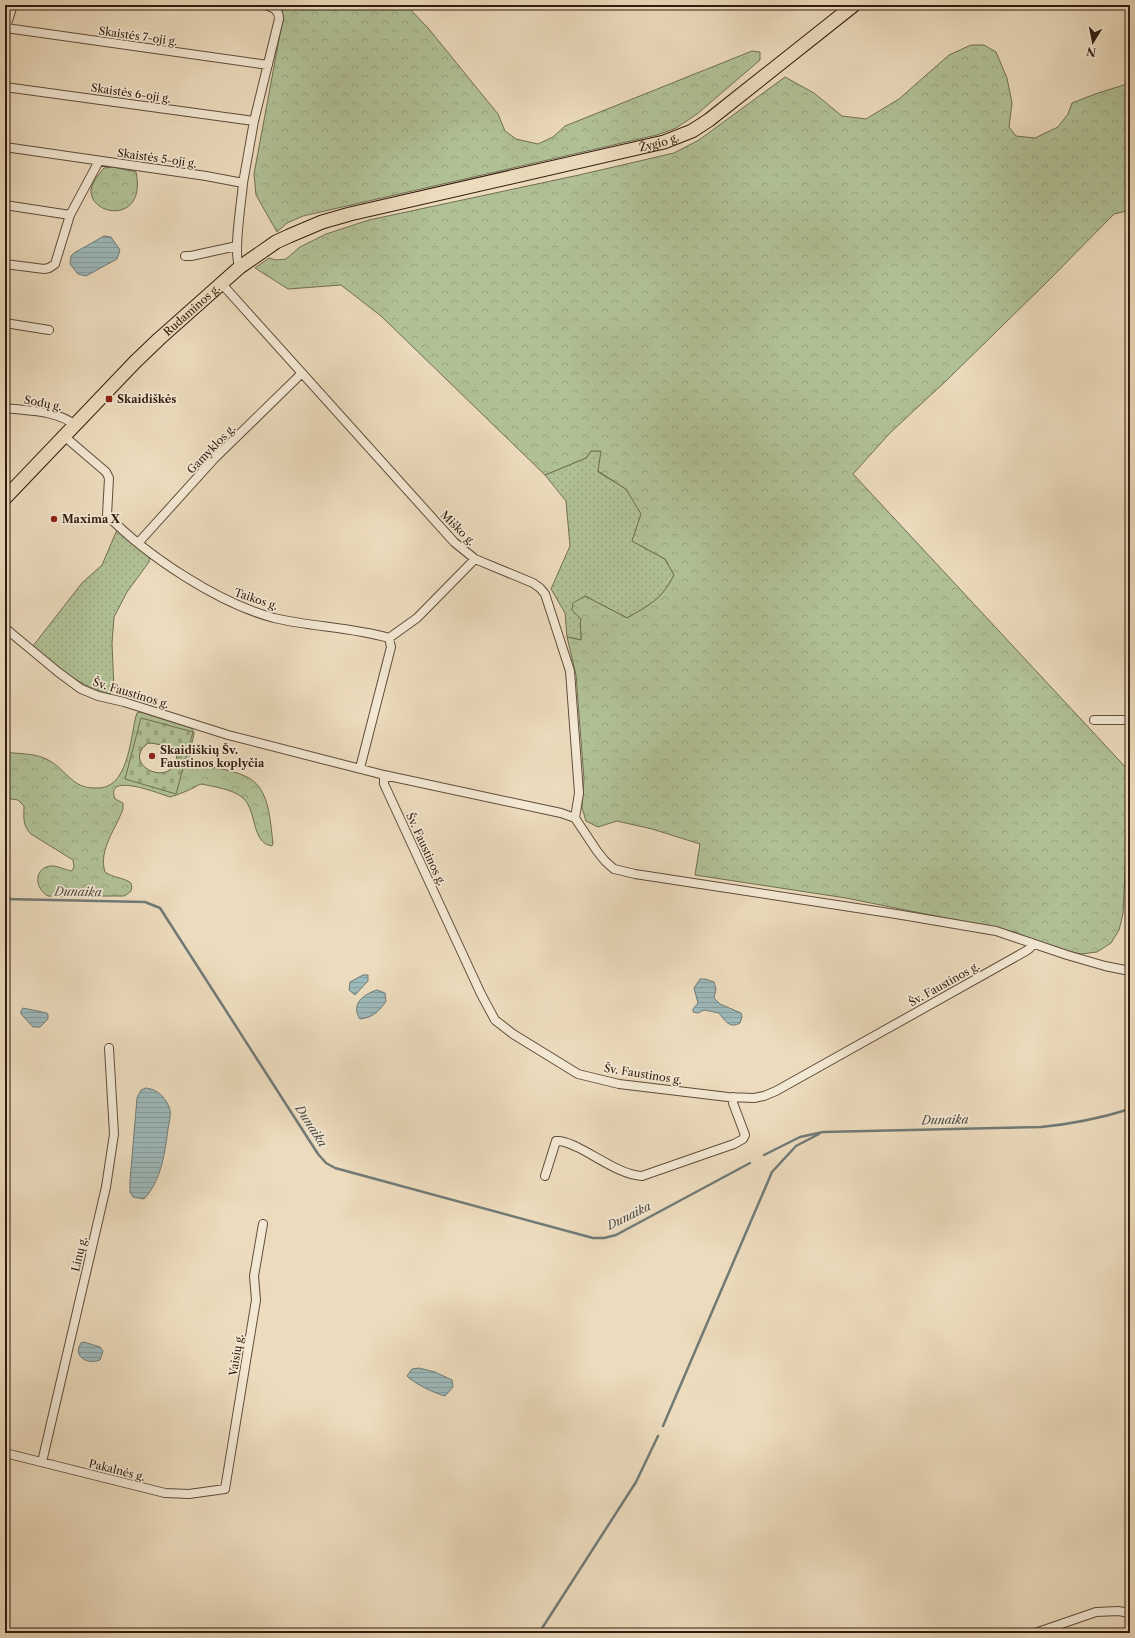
<svg xmlns="http://www.w3.org/2000/svg" width="1135" height="1638" font-family="'Libre Caslon Text',serif">
  <defs>
    <pattern id="green-dots" width="8" height="8" patternUnits="userSpaceOnUse"><rect width="8" height="8" fill="#b1c196"/><path d="M2 2h.1M6 6h.1" fill="none" stroke="#99a580" stroke-width="1.8" stroke-linecap="round"/></pattern>
    <pattern id="forest-crowns" width="20" height="18" patternUnits="userSpaceOnUse"><rect width="20" height="18" fill="#b1c196"/><path d="M2 6a3 3 0 1 1 6 0M12 15a3 3 0 1 1 6 0" fill="none" stroke="#99a580"/></pattern>
    <pattern id="cemetery-stones" width="16" height="16" patternUnits="userSpaceOnUse"><rect width="16" height="16" fill="#b1c196"/><path d="M2 7V4a2 2 0 0 1 4 0v3zM10 15v-3a2 2 0 0 1 4 0v3z" fill="#99a580"/></pattern>
    <pattern id="water-rules" width="6" height="5" patternUnits="userSpaceOnUse"><rect width="6" height="5" fill="#9cb9bb"/><path d="M0 2.5h6" fill="none" stroke="#879ea0"/></pattern>
  </defs>
  <rect width="100%" height="100%" fill="#ecdbbd"/>
  <filter id="stains"><feTurbulence type="fractalNoise" baseFrequency=".005" numOctaves="4"/><feColorMatrix values="0 0 0 0 .2 0 0 0 0 .09 0 0 0 0 .02 0 0 0 .5 -.17"/></filter>
  <radialGradient id="worn" r=".72"><stop offset=".6" stop-color="#630" stop-opacity="0"/><stop offset="1" stop-color="#630" stop-opacity=".3"/></radialGradient>
  <path fill="url(#green-dots)" stroke="#706e52" d="M591 451H602L598 472 626 489 642 514 632 541 665 559 674 575C661 600 651 604 627 618L585 596 572 610 581 619C579 627 582 632 581 640L567 637 565 613 551 589 570 546 566 501 545 475 586 458Z
    M117 530 150 555 149 562 127 592 114 617 112 643 114 690 110 694C80 687 56 666 33 646L82 583 102 565Z"/>
  <path fill="url(#forest-crowns)" stroke="#706e52" fill-rule="evenodd" d="M276 5H406L428 28 498 114 505 131 516 139 538 144 553 137 565 126 752 51 760 52V60L697 114 676 128 657 135 303 216 287 223 277 232 256 195 254 174 283 18 279 6Z
    M971 45H984L996 52 1007 78 1012 103 1009 127 1016 136 1035 138 1058 127 1068 114 1072 103 1095 94 1130 83V210L1114 214 1049 280 948 379 890 433 853 474 1130 772V823L1127 829 1123 914 1119 930 1111 943 1097 952 1081 954 1055 949 1015 932 846 898 695 875 700 844 652 829 617 821 598 827 586 821 582 808 584 779 576 675 567 637 581 640C582 632 579 627 581 619L572 610 573 603 585 596 627 618C651 604 661 600 674 575L665 559 632 541 641 514 626 489 598 471 601 451H591L586 458 545 475 381 316 341 285 288 289 255 268 269 258 276 260 286 259 300 247 326 234 369 220 579 175 674 153 699 140 785 77 814 93 842 116 866 119 899 99 949 55Z
    M113 167 136 172C147 224 90 217 91 190 92 182 99 174 104 168Z
    M140 712 191 728 194 732V734L189 755 194 762C210 768 232 769 247 777 270 788 270 821 273 843L272 846C251 843 257 810 243 798 233 789 214 787 202 784L198 785C195 788 175 796 170 797 160 794 104 771 115 799L123 803V809C116 829 98 850 105 872 113 878 123 877 131 883 133 891 131 892 124 896H48C35 889 33 869 50 866 56 865 65 870 72 871L74 867 73 860 31 834C22 825 24 817 24 806L18 800 5 798V752C18 754 32 753 44 758 59 764 65 776 78 784 83 787 89 788 95 788 128 791 130 740 136 716L137 713ZM148 743C160 743 188 751 172 768 159 783 123 762 148 743Z"/>
  <path fill="url(#cemetery-stones)" stroke="#706e52" fill-rule="evenodd" d="M141 718 193 732 176 794 125 779ZM148 743C161 743 188 751 172 768 159 783 123 761 148 743Z"/>
  <path fill="url(#water-rules)" stroke="#717a76" d="M104 236 111 237 120 250 117 259 86 276 78 274 70 264 71 256 74 253Z
    M363 975H368V981L355 995 349 990 350 982Z
    M700 979H705L714 982 716 989 714 998 720 1004 741 1013 742 1017 740 1023C730 1029 725 1021 719 1013L704 1010 698 1013 693 1012V1009L698 1003 694 988Z
    M377 990 385 993 386 1001C380 1011 372 1018 360 1019 350 1004 364 994 377 990Z
    M23 1008 47 1013 48 1015V1019L40 1027H33L21 1014V1011Z
    M146 1088C158 1089 167 1099 170 1110 171 1116 169 1123 168 1129 165 1153 161 1181 144 1199L133 1197 130 1192V1181L137 1098 141 1090Z
    M84 1342 100 1347 103 1351 100 1360C88 1365 72 1357 81 1343Z
    M419 1368 435 1372 452 1380 453 1387 445 1396C436 1394 413 1383 407 1376L412 1369Z"/>
  <g fill="none" stroke-linecap="round" stroke-linejoin="round">
    <path stroke="#717a76" stroke-width="2.5" d="M5 899 145 902 160 908 318 1154 326 1163 335 1168 593 1238H604L616 1235 750 1163
      M764 1155 800 1137 823 1132 1041 1127C1072 1124 1101 1118 1130 1109
      M663 1426 772 1172 796 1146 819 1134
      M539 1633 636 1482 658 1436"/>
    <defs>
      <path id="minor" d="M6 28 268 65
        M5 30 13 5
        M5 87 254 121
        M5 147 206 176 243 183C242 199 232 256 240 267
        M243 183 254 121 279 19C279 10 274 8 266 5
        M5 205 70 215 99 161
        M185 256H191L237 246
        M5 264 44 269 49 268 55 264 70 215
        M221 283 454 542 475 559 533 583 540 588 545 594 570 671 579 793 575 818
        M5 323 49 330
        M5 408C28 411 56 410 75 425
        M64 436 106 472 109 478 107 515C147 556 218 603 274 618 312 627 351 627 389 638L391 647 360 768
        M139 542 214 459 302 373
        M5 628 58 672 81 689 98 696 124 702 228 735 384 775 561 813 575 818 597 851 605 861 614 869 635 874 896 914 996 931 1067 955 1105 966 1130 971
        M389 638 417 618 475 559
        M1094 720H1130
        M384 775V784L481 994 495 1020 513 1034 578 1074 619 1084 728 1097 754 1098 764 1096 776 1091 1026 951 1030 948 1032 943
        M545 1176 556 1141C564 1140 570 1144 577 1147 596 1156 621 1175 642 1176L734 1144 743 1139 745 1135 733 1103V1097
        M5 1453 165 1493 189 1494 225 1489 256 1300 254 1276 263 1224
        M42 1462 106 1187 114 1134 109 1048
        M1035 1633 1096 1612 1118 1611 1130 1613"/>
      <g id="primary">
        <path id="s1" d="M5 498 135 362 159 339 240 267 276 242 289 236 322 222 350 214 664 142 692 131 709 120 854 5"/>
      </g>
    </defs>
    <use href="#minor" stroke="#5f4c3a" stroke-width="10"/>
    <use href="#primary" stroke="#301c0e" stroke-width="15"/>
    <use href="#minor" stroke="#f3e8d4" stroke-width="8"/>
    <use href="#primary" stroke="#ecdbbd" stroke-width="13"/>
  </g>
  <g fill="#8f2418" stroke="#f3e8d4" stroke-width="1.5">
    <rect x="105" y="395" width="8" height="8" rx="2"/>
    <circle cx="54" cy="519" r="4"/>
    <circle cx="152" cy="756" r="4"/>
  </g>
  <g text-anchor="middle" stroke-width="3.5" stroke-linejoin="round" paint-order="stroke">
    <g font-size="11" fill="#301c0e" stroke="#f3e8d4">
      <text transform="translate(138 36) rotate(8)" y="4">Skaistės 7-oji g.</text>
      <text transform="translate(131 93) rotate(8)" y="4">Skaistės 6-oji g.</text>
      <text dy="4" stroke="none"><textPath href="#s1" startOffset="770">Žygio g.</textPath></text>
      <text transform="translate(157 158) rotate(8)" y="4">Skaistės 5-oji g.</text>
      <text dy="4" stroke="none"><textPath href="#s1" startOffset="265">Rudaminos g.</textPath></text>
      <text transform="translate(43 403) rotate(11)" y="4">Sodų g.</text>
      <text transform="translate(211 449) rotate(-46)" y="4">Gamyklos g.</text>
      <text transform="translate(458 528) rotate(45)" y="4">Miško g.</text>
      <text transform="translate(256 599) rotate(19)" y="4">Taikos g.</text>
      <text transform="translate(131 693) rotate(17)" y="4">Šv. Faustinos g.</text>
      <text transform="translate(426 849) rotate(65)" y="4">Šv. Faustinos g.</text>
      <text transform="translate(944 984) rotate(-29)" y="4">Šv. Faustinos g.</text>
      <text transform="translate(643 1074) rotate(9)" y="4">Šv. Faustinos g.</text>
      <text transform="translate(79 1254) rotate(-77)" y="4">Linų g.</text>
      <text transform="translate(236 1355) rotate(-81)" y="4">Vaisių g.</text>
      <text transform="translate(117 1470) rotate(14)" y="4">Pakalnės g.</text>
    </g>
    <g font-size="11" font-weight="bold" fill="#301c0e" stroke="#f3e8d4" text-anchor="start">
      <text x="117" y="403">Skaidiškės</text>
      <text x="62" y="523">Maxima X</text>
      <text x="160" y="754">Skaidiškių Šv.<tspan x="160" dy="13">Faustinos koplyčia</tspan></text>
    </g>
    <g font-size="12" font-style="italic" fill="#504b42" stroke="#f3e8d4">
      <text transform="translate(78 892) rotate(1)" y="4">Dunaika</text>
      <text transform="translate(945 1120) rotate(-1)" y="4">Dunaika</text>
      <text transform="translate(311 1126) rotate(57)" y="4">Dunaika</text>
      <text transform="translate(629 1216) rotate(-26)" y="4">Dunaika</text>
    </g>
  </g>
  <rect width="1135" height="1638" fill="none" stroke="#ecdbbd" stroke-width="20"/>
  <rect x="6" y="6" width="1123" height="1626" fill="none" stroke="#301c0e" stroke-width="2"/>
  <rect x="10" y="10" width="1115" height="1618" fill="none" stroke="#301c0e"/>
  <g transform="translate(1093 42) rotate(190)" stroke="#f3e8d4" stroke-width="3" paint-order="stroke">
  <path d="M0-3L7 15L0 10L-7 15Z" fill="#301c0e"/>
  <text y="-6" font-size="11" font-weight="bold" text-anchor="middle" fill="#301c0e">N</text>
  </g>
  <rect width="100%" height="100%" filter="url(#stains)"/>
  <rect width="100%" height="100%" fill="url(#worn)"/>
</svg>
